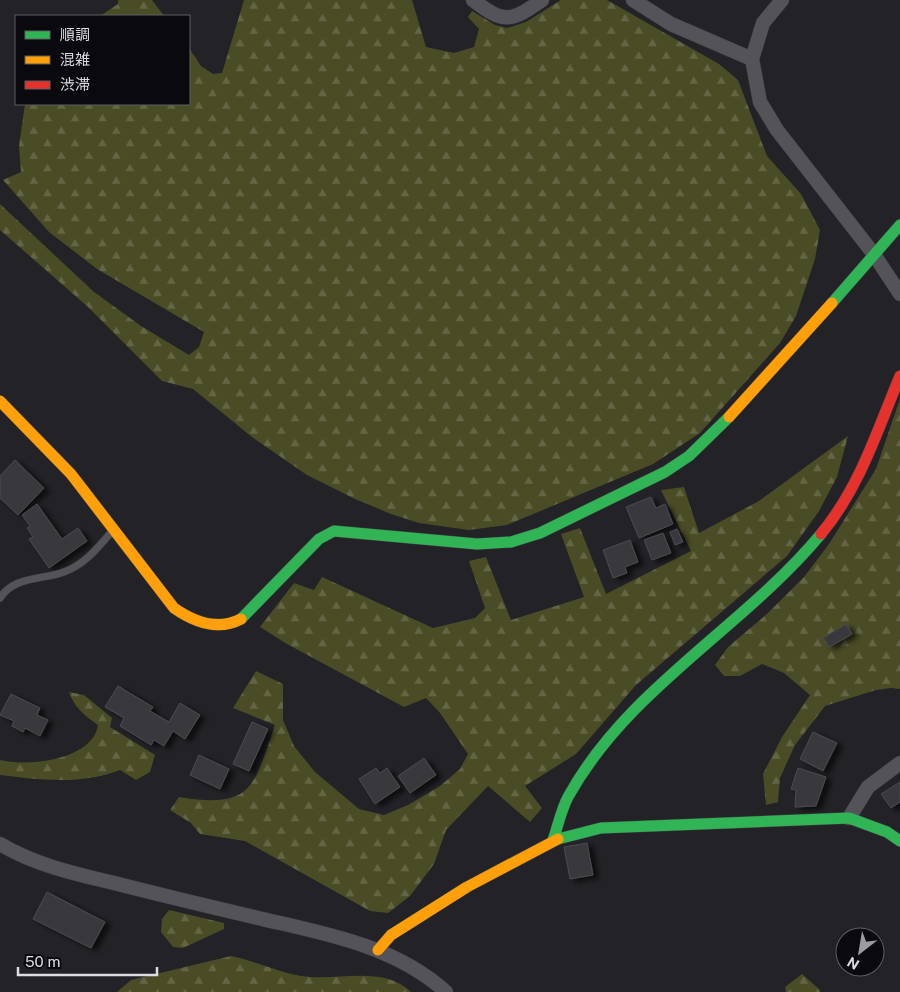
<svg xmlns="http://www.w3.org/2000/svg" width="900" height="992" font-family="'Public Sans','Noto Sans JP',sans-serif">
  <defs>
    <pattern id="forest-firs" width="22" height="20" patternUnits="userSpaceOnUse" patternTransform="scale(1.25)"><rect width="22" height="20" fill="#4a4c26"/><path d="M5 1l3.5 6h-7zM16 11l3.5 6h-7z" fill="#646545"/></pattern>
    <filter id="shadow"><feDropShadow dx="5.5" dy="3" stdDeviation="2.5" flood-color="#0009"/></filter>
  </defs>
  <rect width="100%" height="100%" fill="#222227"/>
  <path fill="url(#forest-firs)" d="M118 0H152L164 16H100L118 4Z
    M244 0H412L426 47 454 53 474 47 479 29 468 17 472 11 495 25 507 28 526 22 561 0H607L719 64 738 80 767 156 801 194 820 230 815 259 796 316 780 343 700 433 653 464 507 525 469 530 419 523 391 514 355 499 307 475 252 437 193 389 162 381 88 307 0 230V204L94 292 141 326 189 355 199 347 204 332 97 269 49 232 3 180 21 172 19 146 25 104H189V48L201 66 213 74 222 73Z
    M900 399V689L891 688 876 690 825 706 795 745 780 778 778 802 766 805 763 774 782 737 810 695 784 673 762 664 740 676H724L715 665 728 647 768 613 804 577 829 544 876 469Z
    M848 436 837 477 819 511 787 556 636 685 576 754 525 786 542 808 530 822 488 786 446 830 434 864 410 896 388 913 370 911 245 841 200 834 191 823 170 810 179 797C253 809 253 788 275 725L233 708 256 671 283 684V720L294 746 315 772 359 809 384 815 408 805 440 786 460 769 468 754 440 713 426 698 404 707 287 644 260 627 294 583 314 590 322 577 433 628 475 618 485 608 469 561 486 557 511 620 584 597 561 534 580 528 606 594 691 551 661 490 684 487 699 533 759 501Z
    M69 692 84 695 112 718 110 727 155 755 150 772 136 780 120 770C82 785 40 780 0 775V760C28 767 93 760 98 725 85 716 74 707 69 692Z
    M169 910 224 923V929L183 948 173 947 161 932 162 919Z
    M231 956C255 961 278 972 301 976 338 982 382 964 411 992H117L131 980Z
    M802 974 820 990V992H786L785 987Z"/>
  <path fill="#39393d" stroke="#4b4b50" filter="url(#shadow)" d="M15 460 44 488 18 515 0 498V476Z
    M651 497 656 508 665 504 673 524 639 538 626 507Z
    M37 504 62 539 78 528 87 541 49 568 29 539 33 537 27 528 30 526 22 515Z
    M677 529 683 542 675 545 670 532Z
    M663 533 671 553 652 560 644 540Z
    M630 540 638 562 625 567 627 573 613 578 603 550Z
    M846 624 852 634 829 647 823 638Z
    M118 686 153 707 150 711 169 722 180 703 200 715 185 739 173 731 164 746 154 740 151 745 120 726 124 718 105 707Z
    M11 694 40 708 37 715 48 720 40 736 25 728 23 732 12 726 14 721 0 715Z
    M252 722 268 729 249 771 233 764Z
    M813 732 837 743 823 771 800 759Z
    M199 755 229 769 220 789 190 775Z
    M424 758 436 775 410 793 398 776Z
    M376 768 380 773 387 768 400 787 375 804 359 779Z
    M798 768 826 777 816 806 795 807 796 790 791 789Z
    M900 782V802L891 808 881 794Z
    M587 843 593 875 570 879 564 847Z
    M47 892 105 922 91 948 33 919Z"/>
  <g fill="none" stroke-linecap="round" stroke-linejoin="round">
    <defs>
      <path id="lane" d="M0 598C14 576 42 580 64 572 86 564 99 546 114 529"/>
      <path id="street" d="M473 0C504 24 511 22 542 0
        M633 0 671 24 752 59
        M782 0 763 23 752 59 760 102 777 130 873 253 900 294
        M849 818 868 787 900 763
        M0 844C35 865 75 874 114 883 161 895 207 906 254 917 321 933 393 944 446 992"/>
      <path id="fast" d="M832 303 900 225
        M241 619 319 539 334 531 477 544 511 542 540 533 665 472 689 456 729 417
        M558 839 601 828 849 818 887 832 900 841
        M553 840C558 826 561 810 568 797 628 688 743 628 821 534"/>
      <path id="slow" d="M0 401 71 474 174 608C194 622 218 631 241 619
        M729 417 832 303
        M378 950 391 935 467 887 558 839"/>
      <path id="jam" d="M821 534C860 487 877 431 900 376"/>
    </defs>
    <use href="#lane" stroke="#3e3e42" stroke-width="8"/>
    <use href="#street" stroke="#3e3e42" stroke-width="15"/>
    <use href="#fast" stroke="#3e3e42" stroke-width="12"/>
    <use href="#slow" stroke="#3e3e42" stroke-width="12"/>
    <use href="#jam" stroke="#3e3e42" stroke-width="12"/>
    <use href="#lane" stroke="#535358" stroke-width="7"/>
    <use href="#street" stroke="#535358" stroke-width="14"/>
    <use href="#fast" stroke="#30b455" stroke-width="11"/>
    <use href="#slow" stroke="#ff9f0a" stroke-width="11"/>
    <use href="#jam" stroke="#e5322d" stroke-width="11"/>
  </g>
  <rect x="15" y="15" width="175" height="90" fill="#0a0a0e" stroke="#5e5e63"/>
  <rect x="25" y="31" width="25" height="8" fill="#30b455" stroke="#5e5e63"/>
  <text x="60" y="40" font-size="15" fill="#dcdce3">順調</text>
  <rect x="25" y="56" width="25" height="8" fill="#ff9f0a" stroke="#5e5e63"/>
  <text x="60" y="65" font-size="15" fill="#dcdce3">混雑</text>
  <rect x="25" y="81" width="25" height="8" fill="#e5322d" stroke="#5e5e63"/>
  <text x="60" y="90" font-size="15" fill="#dcdce3">渋滞</text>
  <g transform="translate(860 952) rotate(211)"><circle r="24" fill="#0a0a0e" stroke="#5e5e63"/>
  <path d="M0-4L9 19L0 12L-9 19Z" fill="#9b9ba1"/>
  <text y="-8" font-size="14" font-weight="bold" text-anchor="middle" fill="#dcdce3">N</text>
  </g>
  <path d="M18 967v8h139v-8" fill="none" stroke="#dcdce3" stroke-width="2.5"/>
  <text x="25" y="967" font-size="15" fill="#dcdce3" stroke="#0a0a0e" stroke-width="4" paint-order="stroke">50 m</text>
</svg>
